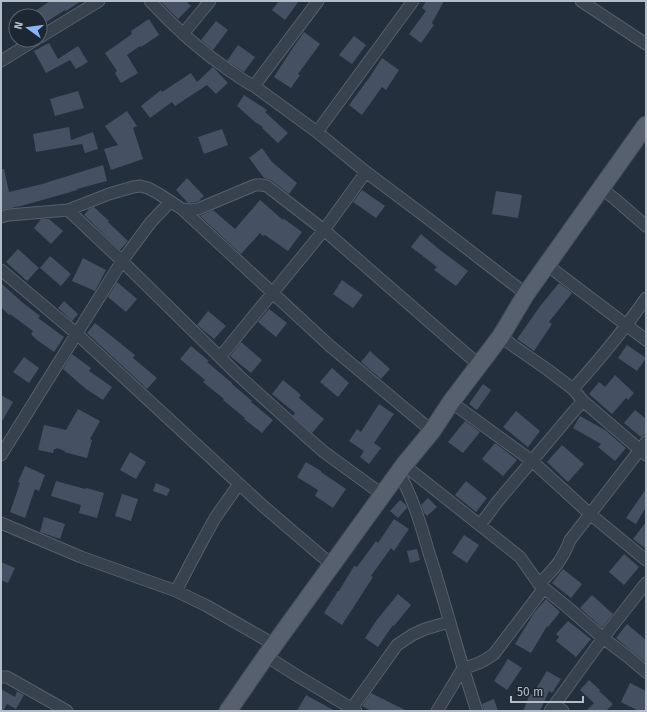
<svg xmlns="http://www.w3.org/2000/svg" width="647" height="712" font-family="'Fira Sans',sans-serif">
  <rect width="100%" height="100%" fill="#242f3e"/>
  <path fill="#455162" d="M50 1H81L66 11 65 10 40 26V16H28Z
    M160 1H186L191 6 178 19Z
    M279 1H299L285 20 272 10Z
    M426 1H444L432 23 434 25 421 43 409 34 426 11 422 8Z
    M149 19 159 35 141 47 140 46 127 55 138 73 121 83 115 73 117 71 105 53 132 34 131 31Z
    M216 21 228 30 213 50 201 40Z
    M304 32 320 44 298 74 300 75 291 88 274 77 290 52Z
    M354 36 366 45 352 64 339 55Z
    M49 43 58 59 78 46 88 62 76 69 70 60 46 73 34 51Z
    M238 45 255 57 244 72 227 61Z
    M382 58 399 70 386 90 382 87 362 115 349 105 369 78Z
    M213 67 228 83 216 94 207 85 175 106 172 102 150 118 141 106 161 90 162 92 191 73 197 82Z
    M78 91 84 108 55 116 50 99Z
    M244 95 267 110 265 112 288 133 278 143 262 128 263 127 255 122 237 106Z
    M127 111 137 126 133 128 143 159 111 170 104 149 118 145 105 126Z
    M69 127 71 140 93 132 98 149 85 153 82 144 36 152 33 134Z
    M222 129 228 145 204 154 198 137Z
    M262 148 272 162 297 183 289 194 271 180 264 178 249 158Z
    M103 165 107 181 77 189V190L67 193 21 206 1 210V169H4L9 192 42 184Z
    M187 178 204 196 200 199 201 200 196 202 188 203 176 190Z
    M362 190 385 206 376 218 353 202Z
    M496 191 522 195 518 218 492 214Z
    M260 200 283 220 284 219 302 232 288 251 265 235 263 236 260 233 241 254 200 216 213 210 235 229Z
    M94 207 109 221 108 222 128 241 120 250 84 215 89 209Z
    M41 219H49L63 231 51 244 34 228Z
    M421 234 440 250 468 271 456 286 434 270 437 267 411 247Z
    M18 249 39 268 27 281 6 262Z
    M50 256 71 274 61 286 40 268Z
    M83 258 106 270 95 291 72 281Z
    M342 280 363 295 353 308 333 294Z
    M117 282 137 299 126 312 108 297Z
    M1 283 23 303 40 316 38 318 64 337 54 352 37 340 31 334 33 331 10 314 9 315 1 307Z
    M559 283 572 293 549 322 552 324 534 351 517 339 541 305Z
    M64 301 78 314 72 321 58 308Z
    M269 309 287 323 276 337 258 322Z
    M208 311 226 326 214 339 197 325Z
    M95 323 135 355 133 358 157 378 147 389 87 333Z
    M241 342 262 360 251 373 230 356Z
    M627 345 646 358 637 371 618 358Z
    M191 346 209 361 207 362 232 383V384L252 401 251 402 273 420 262 433 244 419 245 418 223 400 224 399 203 382 205 380 180 359Z
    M370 351 390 369 381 379 361 362Z
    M72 354 91 368 89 371 112 387 103 400 86 389 63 369Z
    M24 357 39 368 29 383 13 372Z
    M332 368 349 383 338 397 320 382Z
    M615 375 634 393 628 400 626 398 612 414 589 394 599 382 605 387Z
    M283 380 301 395 299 398 324 419 312 433 293 416 295 413 272 394Z
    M483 384 491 390 477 410 469 404Z
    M1 395 13 402 1 423Z
    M379 404 394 414 374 443 381 448 369 464 360 457 364 451 349 441 357 429 361 432Z
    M78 409 100 421 90 439 92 440 87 458 64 452 65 451 57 448 56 449H54L53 453 38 450 44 425 66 430Z
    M635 410 646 419V434L641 437 624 423Z
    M516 411 540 431 528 447 503 427Z
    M580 416 605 430 626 448 615 461 598 447 601 444 573 428Z
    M465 421 480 432 463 453 448 442Z
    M495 443 517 460 503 476 482 459Z
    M562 445 584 464 568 482 547 462Z
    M130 452 146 462 136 479 120 470Z
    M306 462 321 471V472L346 489 333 508 315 496 318 490 297 477Z
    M25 466 45 475 39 491 35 489 25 518 10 512 20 483 18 482Z
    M56 481 85 489 86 488 104 493 97 518 79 513 81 505 51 496Z
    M466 481 487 498 476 512 455 495Z
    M156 483 170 489 167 496 153 491Z
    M646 489V507L636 524 626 518Z
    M122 494 138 499 131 521 115 516Z
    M428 498 437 507 427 516 424 513 421 505Z
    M400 500 406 505 407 508 398 518 390 511Z
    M44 517 65 524 60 539 40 532Z
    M394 519 409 529 394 551 391 548 371 576 373 577 342 625 324 613 338 591H339L354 566 357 567 376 541 378 543Z
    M646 522V549L633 539Z
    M464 535 479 545 467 563 452 553Z
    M417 549 420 560 410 563 407 551Z
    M624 554 639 567 624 585 609 572Z
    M1 562 15 568 8 583 1 580Z
    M563 569 582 584 571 598 552 583Z
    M398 594 411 605 394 626 393 625 378 647 365 638 376 621Z
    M592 595 613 614 602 628 580 608Z
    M546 599 560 612 548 627 547 626 531 653 515 644 534 613Z
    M568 621 591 639 576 657 556 641 559 637 556 634Z
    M627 624 646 640V663L616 638Z
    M508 659 522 668 507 690 494 681Z
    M547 671 561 679 552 693 549 691 540 711H523L530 694 532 695Z
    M589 680 600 690 599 691 613 704 606 711H586L594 703 580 690Z
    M630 683 646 691V711H639L621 702Z
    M1 689 15 697 17 691 24 695 16 709 7 704 3 711H1Z
    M371 693 407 711H371L362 706Z
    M306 695 335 711H297Z
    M494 699 498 711H484L482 704Z"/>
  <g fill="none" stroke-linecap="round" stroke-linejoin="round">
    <defs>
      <path id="street" d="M150 1C174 27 201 51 230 71 238 76 245 82 254 86L317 132 366 172 426 217 526 294
        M581 1 646 44
        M183 34 210 1
        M40 37 99 1
        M1 61 35 40
        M254 86 318 1
        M317 132 413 1
        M601 188 615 199 646 226
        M182 209 330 346 432 431
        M68 210 122 261 238 375 309 439 324 452 383 495
        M1 217 9 215 68 210 109 194 133 187 140 186 148 188 159 194 182 209 190 210 198 209 255 185H261L267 186 324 230 479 365
        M547 265 646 340
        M1 270 77 334 263 506 332 565
        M501 336 512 345 548 370 573 389 583 401 646 455
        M220 357 324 230 366 172
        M573 389C599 360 624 330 646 298
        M451 402 532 461 590 514 646 560
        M1 455 122 261 151 222 170 202
        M404 465 520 557 539 584 566 606 603 638 627 656 646 672
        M399 473C413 498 421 525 429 553 446 605 459 659 477 711
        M1 523 81 557 176 591 207 606 275 645
        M480 525 498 501 574 411 583 401
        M539 584C554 569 562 561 570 540L646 442
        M176 591 197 551 215 518 239 484
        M266 656 296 675 356 711
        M1 677H7L67 711
        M555 704 563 711
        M352 708 397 645 412 635 425 629 449 622
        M437 711 463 668C476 665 483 662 494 654L544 588
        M550 711 603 638 646 583"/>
      <path id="primary" d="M228 711 266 656 404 465 432 431 451 402 501 336 526 294 646 125"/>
    </defs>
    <use href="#street" stroke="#565f6c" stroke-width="13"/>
    <use href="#primary" stroke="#414a57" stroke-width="19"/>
    <use href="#street" stroke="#38414e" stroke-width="11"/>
    <use href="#primary" stroke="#56606e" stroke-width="17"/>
  </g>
  <rect width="647" height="712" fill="none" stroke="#b4bcc9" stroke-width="4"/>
  <g transform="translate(28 28) rotate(284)"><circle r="19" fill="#1d2633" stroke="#59626f"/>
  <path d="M0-3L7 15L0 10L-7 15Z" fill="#8ab4f8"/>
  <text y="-6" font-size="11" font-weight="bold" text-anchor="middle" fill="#b4bcc9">N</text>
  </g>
  <path d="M511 696v6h72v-6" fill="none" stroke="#b4bcc9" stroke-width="2"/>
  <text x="517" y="696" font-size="12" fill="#b4bcc9" stroke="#1d2633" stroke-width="3" paint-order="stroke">50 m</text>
</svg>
